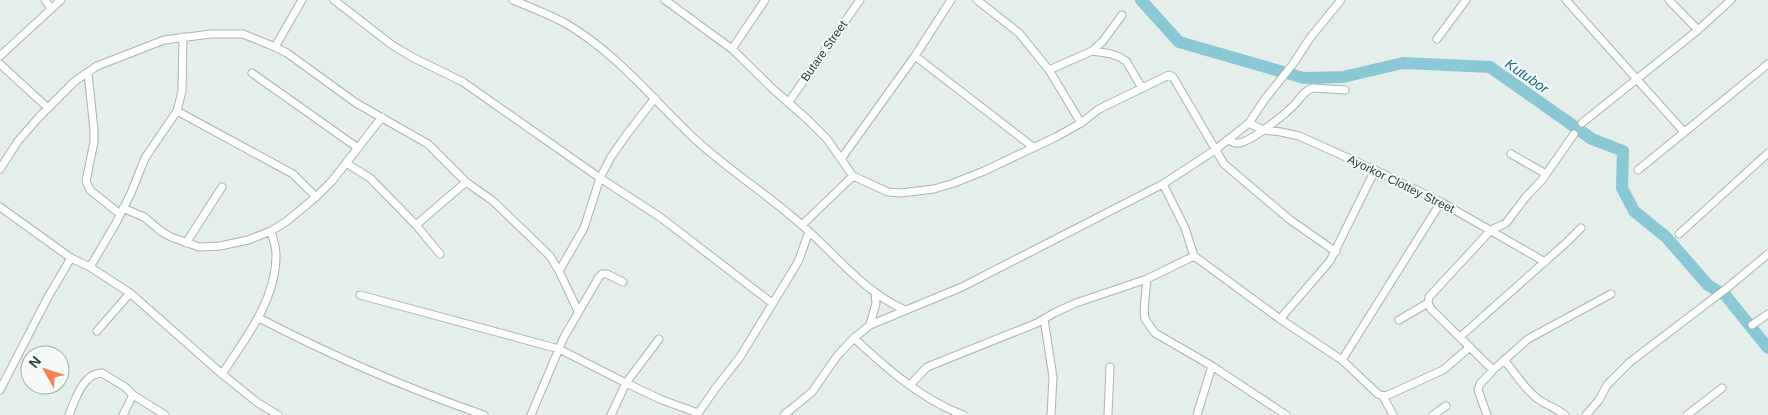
<svg xmlns="http://www.w3.org/2000/svg" width="1768" height="415" font-family="Arial,sans-serif">
  <rect width="100%" height="100%" fill="#e4eeea"/>
  <g fill="none" stroke-linecap="round" stroke-linejoin="round">
    <path stroke="#8ac8d6" stroke-width="12" d="M1141 0 1179 42 1304 78 1343 77 1403 63 1490 67 1592 139 1623 151 1622 188 1634 211 1666 237 1708 285 1726 296 1768 348"/>
    <defs>
      <path id="minor" d="M45 0 51 8
        M334 0 392 45 412 57 463 82 600 178 660 217 772 303
        M513 0C530 7 548 14 565 23 617 53 654 101 697 141 731 172 770 196 804 227 836 255 865 293 905 310
        M665 0 732 49 774 90 807 119 827 139 853 176 888 192 901 193 934 189 954 183 984 171 1056 137 1081 123 1099 109 1169 75 1173 77 1224 164 1289 219 1336 252
        M977 0 1019 33 1049 70 1081 123
        M1566 0 1684 132
        M1669 0 1698 30
        M1437 39 1466 0
        M275 47 302 0
        M732 49 765 0
        M1092 51C1104 53 1116 53 1126 61L1142 88
        M0 56 61 0
        M915 56 1033 147
        M0 64 48 108
        M1049 70 1092 51 1103 41 1122 15
        M88 73 94 130V142L86 181 90 190 120 214
        M252 73 358 148
        M788 103 860 0
        M177 111 293 174 316 197
        M1249 123 1263 130 1281 132 1299 136 1375 170 1441 202 1545 262
        M1582 123 1698 30 1731 0
        M1227 140C1231 141 1235 144 1238 143 1250 143 1288 112 1296 103 1301 97 1305 90 1313 88L1345 90
        M1511 154 1546 174
        M841 159 915 56 951 0
        M346 163 370 178 416 225 440 254
        M0 169 18 141 40 116 75 81 97 66 164 40 211 34H243L275 47 287 53 356 103 428 144 466 182 493 201 550 256 559 271 578 311
        M1638 170 1768 64
        M1163 184 1185 228 1194 256 1280 319 1342 360 1378 394 1383 396 1388 395 1443 370 1470 347
        M0 207 71 258 90 267 130 293 222 374 258 403 278 415
        M123 208 144 217 162 232 171 237 199 247 220 246 248 240 271 231 287 221 316 197 332 181 382 117
        M416 225 466 182
        M802 225 853 176
        M1679 234 1768 153
        M186 243 222 187
        M90 267 116 223 131 193 145 158 177 111 182 91 183 37
        M559 271 584 228 600 178 611 157 627 134 655 98
        M1147 279 1144 310 1145 319 1155 333 1212 366 1286 415
        M360 295 559 349 626 383 662 400 698 413
        M259 318C332 356 406 388 484 415
        M1044 319 1053 377 1051 415
        M1280 319 1330 261 1375 170
        M1399 320 1428 303
        M870 325 876 303 875 293
        M1752 325 1768 314
        M97 331 130 293
        M1460 337 1567 242 1581 228
        M854 338C886 368 921 399 963 415
        M1342 360 1441 202
        M1504 360C1515 372 1524 389 1538 399 1546 405 1556 408 1565 415
        M1493 370 1431 309 1428 303 1429 297 1491 230 1506 223 1525 198 1542 180 1574 134
        M222 374C245 339 277 299 276 254 276 247 273 239 271 231
        M910 385 927 367 1037 323 1054 313 1076 303 1147 279 1194 256
        M0 390 48 297 71 258
        M1383 396 1393 415
        M69 415C75 400 83 373 102 373L125 387 133 395 165 415
        M123 415 133 395
        M531 415 564 337 599 277 602 274H607L623 282
        M611 415 626 383 659 339
        M697 415 715 389 740 357 798 262 809 232
        M784 415 812 392 837 356 854 338 870 325 962 287 1163 184 1215 150 1249 123 1265 99 1293 64 1310 38 1341 0
        M1108 415 1110 367
        M1197 415 1212 366
        M1433 415 1446 406
        M1487 415 1478 390 1480 384 1493 370 1528 339 1611 294
        M1586 415 1599 400 1607 385 1630 362 1727 288 1768 254
        M1687 415 1722 388"/>
    </defs>
    <use href="#minor" stroke="#a6b7b2" stroke-width="9"/>
    <use href="#minor" stroke="#fff" stroke-width="7"/>
  </g>
  <g text-anchor="middle" stroke-width="4" stroke-linejoin="round" paint-order="stroke">
    <g font-size="12" fill="#22423a" stroke="#f5faf8">
      <text transform="translate(824 51) rotate(-55)" y="4">Butare Street</text>
      <text transform="translate(1401 184) rotate(26)" y="4">Ayorkor Clottey Street</text>
    </g>
    <g font-size="14" font-style="italic" fill="#186d82" stroke="#f5faf8">
      <text transform="translate(1527 76) rotate(35)" y="5">Kutubor</text>
    </g>
  </g>
  <g transform="translate(45 370) rotate(309)"><circle r="24" fill="#f5faf8" stroke="#a1b0ac"/>
  <path d="M0-4L9 19L0 12L-9 19Z" fill="#f98357"/>
  <text y="-8" font-size="14" font-weight="bold" text-anchor="middle" fill="#22423a">N</text>
  </g>
</svg>
